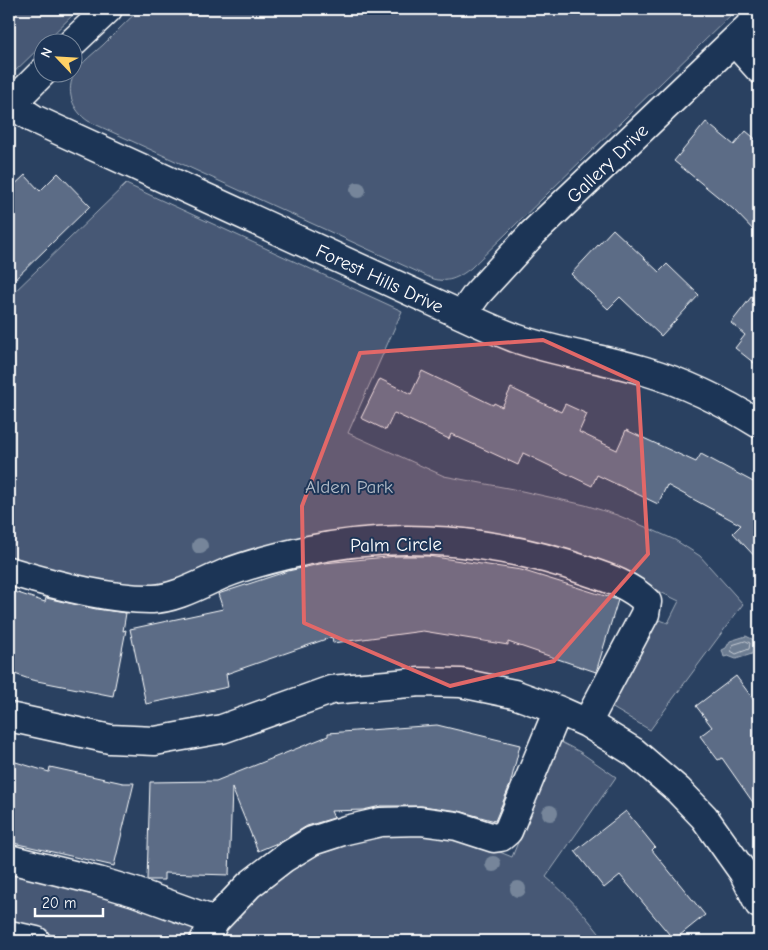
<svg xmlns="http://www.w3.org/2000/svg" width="768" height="950" font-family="'Comic Neue',sans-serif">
  <rect width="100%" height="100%" fill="#2a4161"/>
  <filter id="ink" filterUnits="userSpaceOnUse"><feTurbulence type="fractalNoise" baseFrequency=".02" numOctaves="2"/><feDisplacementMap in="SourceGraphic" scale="10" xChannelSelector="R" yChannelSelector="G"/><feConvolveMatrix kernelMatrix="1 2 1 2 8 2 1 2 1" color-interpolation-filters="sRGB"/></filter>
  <g filter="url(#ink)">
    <path fill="#465975" stroke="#a2acba" d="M9 9H79L45 42H42V45L9 77Z
      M140 9H737L471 268C458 278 447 284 431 278L88 121C72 110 65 90 75 73 82 62 94 53 103 45 115 33 127 21 140 9Z
      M126 184 402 311 348 433 444 476 513 489 585 505 617 515 648 528 675 540 700 556 743 604 650 730 611 707 655 624 660 620 668 623 679 601 629 577 471 533 176 584 126 588 9 560V297Z
      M559 741 580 752 616 777 546 877C569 896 587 917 605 941H216L255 894 314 854 382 834 431 833 480 844 512 857Z
      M9 870 74 886 194 926 196 931 192 941H79L9 924Z"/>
    <path fill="#6d7d92" stroke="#a7b1be" d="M746 636 754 640 756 646 752 654 736 659 728 656 724 657 722 650 726 648 730 641Z"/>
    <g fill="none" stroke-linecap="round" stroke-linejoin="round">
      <path stroke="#c5cbd3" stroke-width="1" d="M746 641 750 643 749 649 736 654 731 651 733 645Z"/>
    </g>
    <path fill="#5b6c86" stroke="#fff" d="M706 122 734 145 746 131 759 142V236L733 209 674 161Z
      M58 173 90 206 9 285V190L25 175 40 191Z
      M613 229 659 272 667 264 699 295 661 336 620 297 608 309 571 274Z
      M759 287V367L735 348 745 335 731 323Z
      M422 371 493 405 494 403 502 407 511 388 561 412 565 404 587 414 579 432 617 450 626 430 696 462 701 454 759 485V561L733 533 741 525 667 485 658 504 597 475 592 486 523 453 518 465 451 434 449 439 394 413 386 430 361 418 380 379 411 394Z
      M397 556H428L521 570 618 600 596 672 508 642V645L423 631 333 643 332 637 226 674 228 687 146 704 130 629 223 609 218 594 288 571 324 563Z
      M9 590 45 602 46 598 96 609 126 613 123 631 126 630 113 696 32 680 9 672Z
      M736 676 759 707V811L722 758 718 760 700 736 712 727 696 706Z
      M437 725 520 745 510 785 495 821 459 811 422 806H381L363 810 331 811 334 818 307 826 282 841 258 851 232 788 229 875 164 873V880H147L150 782 216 781 328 736V733Z
      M9 760 49 772 50 767 123 783H134L114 866 9 842Z
      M626 811 655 847 652 850 705 915 674 940 620 875 604 888 575 851Z"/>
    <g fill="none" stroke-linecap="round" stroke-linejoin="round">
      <defs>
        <path id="minor" d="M734 41 759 69
          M72 43 108 9
          M11 104 34 119 462 315C479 323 497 331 515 338 557 353 602 358 645 371 685 383 724 402 759 424
          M9 106 43 72
          M462 315 477 294 533 233 759 17
          M9 571C51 584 109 600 153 599 177 598 202 583 224 574 249 564 277 557 304 551 397 530 498 540 587 571 608 578 632 586 647 602L645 614 587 723
          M9 717 110 739 155 741 222 729 331 690 420 682 461 683 514 694 558 710 587 723 634 752 678 790 704 817 743 872 759 904
          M9 859 98 881 135 892 215 921
          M9 935 36 941
          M204 941 215 921 249 885 284 858 312 841 346 830 381 822 420 821 457 826 494 838 501 837 508 831 558 710"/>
      </defs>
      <use href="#minor" stroke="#fff" stroke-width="31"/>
      <use href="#minor" stroke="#1d3557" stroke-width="28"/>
    </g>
    <g fill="#76859a">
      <circle cx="358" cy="190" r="8"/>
      <circle cx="200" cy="546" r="8"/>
      <circle cx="550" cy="813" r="8"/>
      <circle cx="493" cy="864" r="8"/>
      <circle cx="518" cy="889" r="8"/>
    </g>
  </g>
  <path fill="#e26868" fill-opacity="0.2" stroke="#e26868" stroke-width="4" stroke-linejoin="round" d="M543 340 638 383 648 554 554 661 450 686 304 623 302 506 360 353Z"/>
  <g text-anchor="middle" stroke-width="4" stroke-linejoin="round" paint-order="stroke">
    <g font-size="19" fill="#fff" stroke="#1d3557">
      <text transform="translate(607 163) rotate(-44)" y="7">Gallery Drive</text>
      <text transform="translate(380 278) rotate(25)" y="7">Forest Hills Drive</text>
      <text transform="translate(396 544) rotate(-1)" y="7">Palm Circle</text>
    </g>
    <g font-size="19" fill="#b5bdc8" stroke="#1d3557">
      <text x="349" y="493">Alden Park</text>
    </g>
  </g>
  <rect width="768" height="950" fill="none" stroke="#1d3557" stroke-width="30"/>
  <rect x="15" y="15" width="738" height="920" fill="none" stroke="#fff" stroke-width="2" filter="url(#ink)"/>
  <g transform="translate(58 58) rotate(295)"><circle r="24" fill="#1d3557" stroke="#77869a"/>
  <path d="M0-4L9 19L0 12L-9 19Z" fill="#ffd166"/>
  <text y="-8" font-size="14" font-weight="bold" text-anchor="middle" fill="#ffffff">N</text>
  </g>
  <path d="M35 908v8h68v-8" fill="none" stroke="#ffffff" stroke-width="2.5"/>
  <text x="42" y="908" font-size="15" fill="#ffffff" stroke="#1d3557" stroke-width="4" paint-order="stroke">20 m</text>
</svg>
